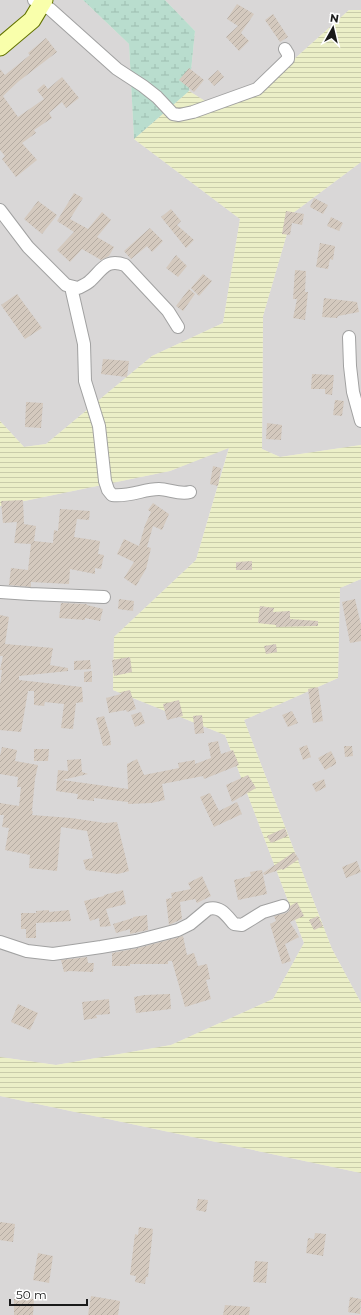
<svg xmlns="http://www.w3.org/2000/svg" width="361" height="1315" font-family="Montserrat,sans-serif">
  <defs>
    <pattern id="farmland-rules" width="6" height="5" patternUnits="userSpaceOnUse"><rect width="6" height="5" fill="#ebefc7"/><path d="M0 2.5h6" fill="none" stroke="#c9ccaa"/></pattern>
    <pattern id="wetland-marsh" width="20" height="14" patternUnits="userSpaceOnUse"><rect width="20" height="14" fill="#b9ddce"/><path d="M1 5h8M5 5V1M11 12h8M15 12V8" fill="none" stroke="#9ebdb0"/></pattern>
    <pattern id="building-hatch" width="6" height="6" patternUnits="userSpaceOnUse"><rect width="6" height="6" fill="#d4c9be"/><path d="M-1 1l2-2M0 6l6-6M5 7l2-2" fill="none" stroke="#b5aca3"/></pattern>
  </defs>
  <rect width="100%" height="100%" fill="#ede9de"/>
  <path fill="#d9d7d7" d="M0 0H83L129 44 134 139 240 219 223 323 152 356 46 444 24 447 0 421Z
    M165 0H361V10H349L282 70 213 106 189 91 195 31Z
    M361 162V445L280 457 262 449 263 316 293 213Z
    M229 447 196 560 114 637 113 690 225 735 304 943 273 999 171 1045 56 1065 0 1057V506L170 471Z
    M361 579V1003L332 949 244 720 338 678 340 588Z
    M0 1096 361 1173V1315H0Z"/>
  <path fill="url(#farmland-rules)" d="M349 10H361V162L293 213 263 316 262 449 280 457 361 445V579L340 588 338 678 244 720 332 949 361 1003V1173L0 1096V1057L56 1065 171 1045 273 999 304 943 225 735 113 690 114 637 196 560 229 448 170 471 0 506V421L24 447 46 444 152 356 223 323 240 219 134 139 189 91 213 106 282 70Z"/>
  <path fill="url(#wetland-marsh)" d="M83 0H165L195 31 189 91 134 139 129 44Z"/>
  <path fill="url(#building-hatch)" d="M237 4 254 14 241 33 249 41 239 51 226 37 238 26 227 19Z
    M273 14 288 37 280 42 265 20Z
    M46 38 57 52 19 81 3 96 18 117 44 99 37 90 44 84 48 89 62 77 79 98 66 108 62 102 49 113 52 118 34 130 36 133 22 143 37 160 16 177 2 159 5 156 0 150V69L5 75 30 55 28 53Z
    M189 68 204 80 194 92 179 80Z
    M218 70 224 77 214 86 208 79Z
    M74 193 83 198 70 219 88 229 102 212 111 220 97 237 114 247 109 256 101 260 82 249 70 262 57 250 74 232 57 221Z
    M314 198 328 205 323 214 310 207Z
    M38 201 57 215 42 234 24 219Z
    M171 209 181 221 177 225 194 240 186 248 161 217Z
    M286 211 304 214 302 225 292 223 290 235 282 234Z
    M331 217 343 223 339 231 327 226Z
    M150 228 163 241 152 252 147 246 131 259 124 251Z
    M320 243 335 246 333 260 330 259 328 269 316 267Z
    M176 255 187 266 178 277 166 268Z
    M295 270 306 271 305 292H308L305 320 293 318 297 299H293Z
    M203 274 212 281 199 296 191 288Z
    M189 289 195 294 183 311 176 306Z
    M17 294 42 328 25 339 1 305Z
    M324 298 357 302 359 312 338 316 337 318 322 317Z
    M103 359 129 361 127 377 101 374Z
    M312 374 334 375 332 395 325 394V389H311Z
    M335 400 344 401 342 416 333 415Z
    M26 402 43 403 41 428 25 427Z
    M267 423 282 425 281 440 266 439Z
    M213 466 221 468 218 486 210 484Z
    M23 500 24 524 36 526 34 541 53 543 54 530 58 531 60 509 90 511 89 520 77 519 74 537 100 541 98 554 104 555 101 569 95 568V574L70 569 69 584 31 582V587L9 585 11 568 28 570 31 544 14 543 17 522 3 523 1 501Z
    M153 503 169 514 162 530 153 526 147 547 151 548 146 569 136 586 124 578 134 562 117 554 124 539 139 546 145 525 151 512 148 510Z
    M252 561V570H236V562Z
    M119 599 134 601 133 611 118 609Z
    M355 599 361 625V641L350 643 342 602Z
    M61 603 87 604V605L103 609 100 621 85 618V620L59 618Z
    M260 606 274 608 273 612 290 611V619L318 621V626L276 627V625L258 623Z
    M0 615 9 617 5 644 53 648 50 665 68 668V671L19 676V680L82 687 83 702 76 703 73 729 61 728 64 704 45 702 44 706 34 705V691H28L21 732 0 730V685L2 670H0L3 656H0Z
    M276 644 277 652 266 654 264 646Z
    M130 657 132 672 114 676 112 660Z
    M90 660 91 669 74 670V661Z
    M92 671V682H84V672Z
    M318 687 323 721 313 723 308 689Z
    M130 690 136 709 127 712 126 710 109 713 106 698 121 694V692Z
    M179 700 183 716 167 720 163 704Z
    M292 711 298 723 288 727 282 715Z
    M141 712 145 723 135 727 131 715Z
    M202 715 204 733 195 734 193 716Z
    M104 716 110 736 111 745 103 746 96 718Z
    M218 741 221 754 233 750 239 765 204 779 203 776 162 784 165 800 151 803 128 804V802L94 798V801L77 799 78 794 56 791 58 770 68 771 67 760 81 759 82 772 88 774 62 780 128 789 127 764 137 759 144 775 179 768 178 763 195 760V764L211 758 208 743Z
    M307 745 311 757 303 760 299 748Z
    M344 746H352L353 756 345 757Z
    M2 747 17 750 15 761 38 765 35 779 32 811H33L32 815 71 818 105 823 117 822 129 871 118 874 86 870 83 860 93 858 87 831 61 827 57 871 29 868 30 855 5 850 9 828 2 827 4 815H0V803L19 806 21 787H17L18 777 0 774V756Z
    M34 749H49L48 761H34Z
    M331 751 336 761V764L325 770 318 758Z
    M248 775 256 788 232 802 226 785Z
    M324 779 326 787 316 792 312 784Z
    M210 793 219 811 237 802 242 814 214 827 200 797Z
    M285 828 288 836 271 843 267 836Z
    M294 852 299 859 283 870 282 869 264 875 263 873Z
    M357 861 361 872 346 878 342 867Z
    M262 870 267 894 238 900 234 880 251 876 250 872Z
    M202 876 211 896 197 903 195 899 180 902 182 919 169 925 166 899 172 898 171 893 191 889 188 883Z
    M123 890 126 904 106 909 111 926 100 927 99 918 90 921 84 901 104 896V895Z
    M297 902 304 916 290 922 299 937 285 944 291 961 282 964 270 924 276 921 274 916 286 913 289 911 290 906Z
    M49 910V912L69 910 71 921 36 923V938H26V929H21V913H36V911Z
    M147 915 148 930 130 934V929L116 933 113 924 133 918V917Z
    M318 916 323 926 314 930 309 920Z
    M183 936 187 955 194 953 198 966 207 964 210 979 206 980 211 999 185 1007 172 961H168V964H130V966H112V953L138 948Z
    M87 957 88 963H94L93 972 69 971 64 972 61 960Z
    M170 994 171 1009 136 1013 134 997 144 995Z
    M109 999 110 1014 96 1015 97 1018 84 1020 82 1002Z
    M18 1004 38 1013 30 1030 11 1022Z
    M198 1199 208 1200 206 1212 196 1210Z
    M0 1222 15 1224 13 1242 0 1240Z
    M139 1227 153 1229 148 1277H146L145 1284 135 1282 136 1276 130 1275 135 1234 138 1235Z
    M315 1233 326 1234 323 1256 306 1253 308 1238 314 1239Z
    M38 1253 53 1256 49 1283 33 1280Z
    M255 1261 268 1262 266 1283 253 1282Z
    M91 1296 120 1301 118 1315H88Z
    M350 1297 361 1299 360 1314 348 1312Z
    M14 1299H34L33 1315H14Z
    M225 1305 250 1307 249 1315H223Z"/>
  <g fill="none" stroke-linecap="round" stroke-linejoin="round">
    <defs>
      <path id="street" d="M34 0 40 5 50 9 117 69 143 86 157 97 173 114 179 115 193 112 257 89 288 59V54L285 49
        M0 210 28 247 66 285 78 288C82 286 87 284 90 281 102 270 106 258 125 265L168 311 178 327
        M71 287 84 344 85 381 99 426 105 481 108 490 112 495C131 497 143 489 159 489 169 489 179 495 190 492
        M349 337 350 366 353 392 361 421
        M0 592 30 594 104 597
        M0 942 27 951 53 954 101 947 136 941 178 930 190 924 208 909C220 905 227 916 234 924L242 925 263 912 283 906"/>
      <path id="secondary" d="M0 47 32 20 44 0"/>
    </defs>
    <use href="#street" stroke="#a1a1a1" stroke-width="14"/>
    <use href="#secondary" stroke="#637300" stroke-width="19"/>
    <use href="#street" stroke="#fff" stroke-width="12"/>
    <use href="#secondary" stroke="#f9ffab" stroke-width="17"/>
  </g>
  <g transform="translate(333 28) rotate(8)" stroke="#ffffff" stroke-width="3" paint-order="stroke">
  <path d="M0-3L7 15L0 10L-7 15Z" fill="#1a1a1a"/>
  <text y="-6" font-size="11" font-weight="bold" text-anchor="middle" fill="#1a1a1a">N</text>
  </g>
  <path d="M10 1299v6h77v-6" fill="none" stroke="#1a1a1a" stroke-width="2"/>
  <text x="16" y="1299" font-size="12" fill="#1a1a1a" stroke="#ffffff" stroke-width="3" paint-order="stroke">50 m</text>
</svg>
